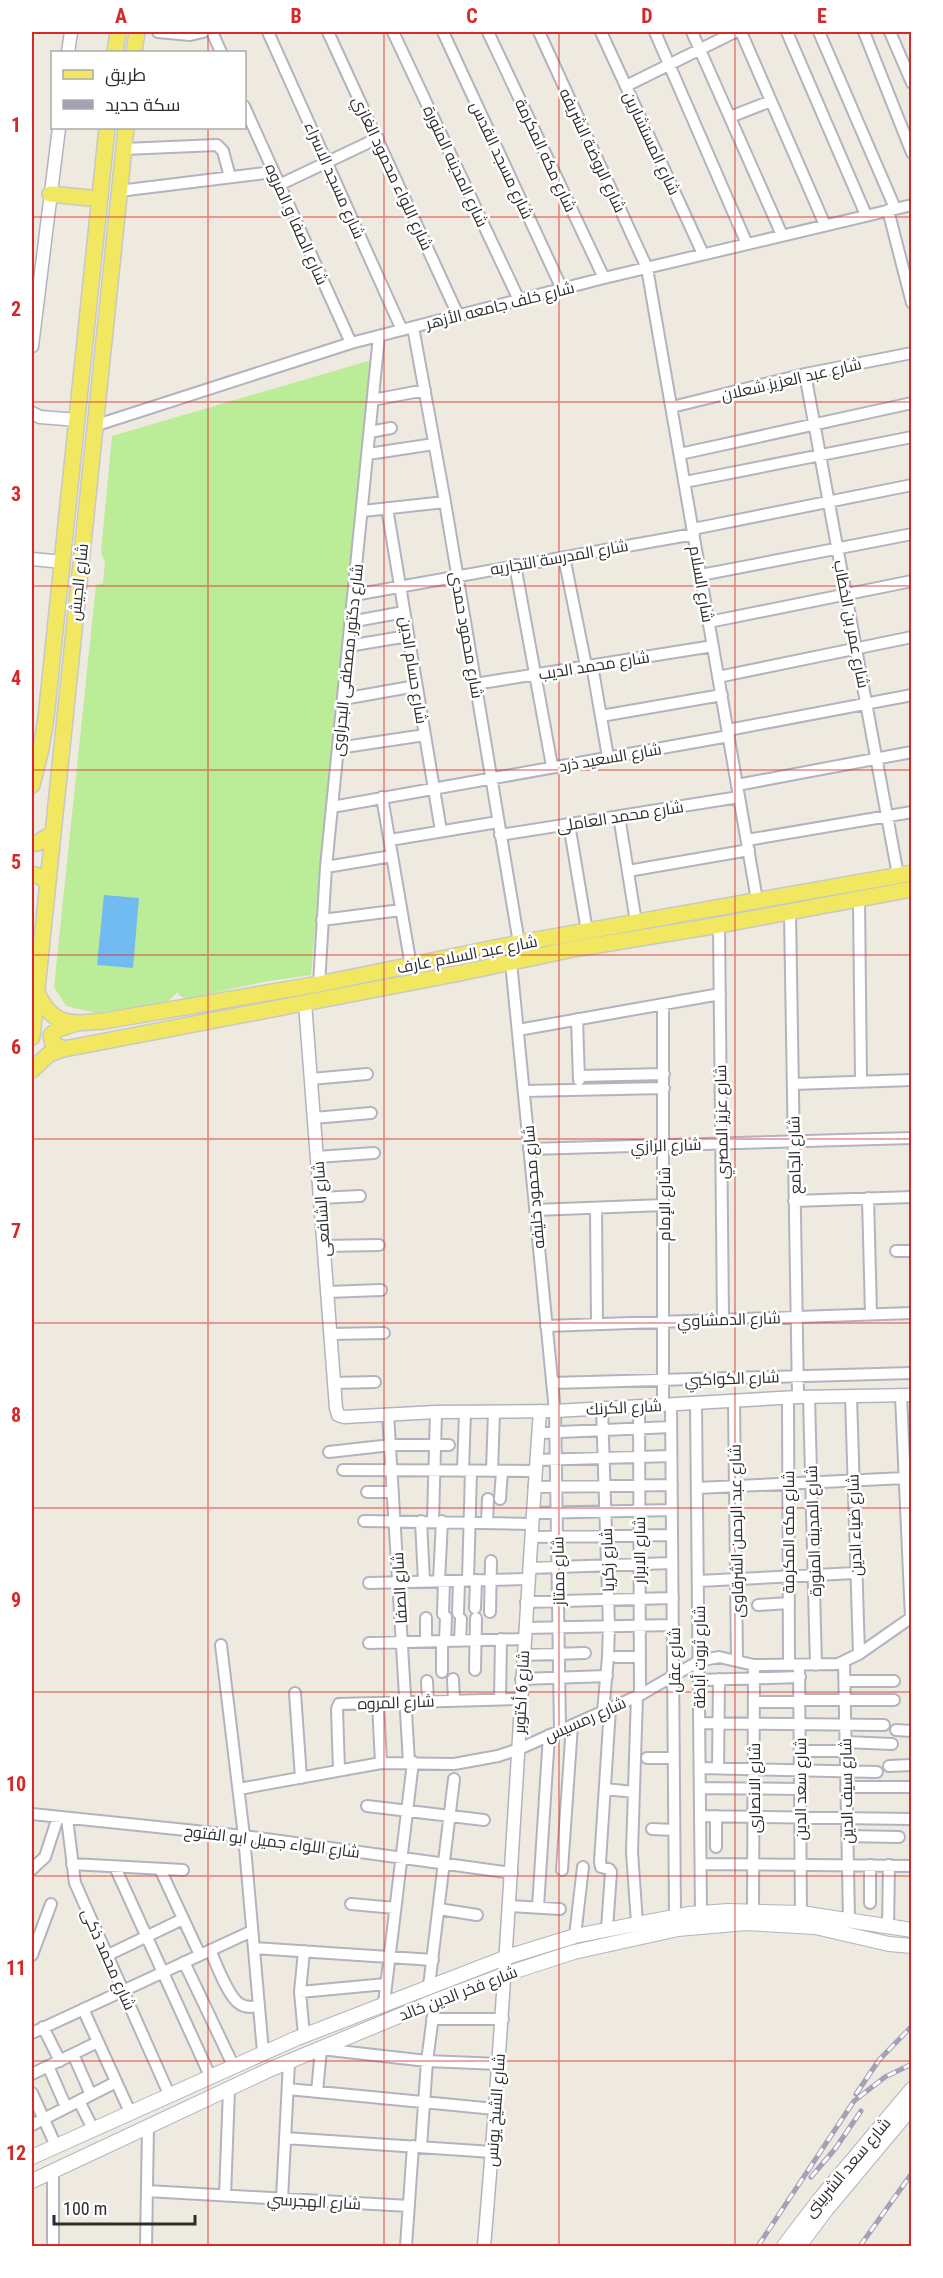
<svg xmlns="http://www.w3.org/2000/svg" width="943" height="2278" font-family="'Roboto Condensed',Cairo,sans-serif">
  <rect width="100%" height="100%" fill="#eeeadf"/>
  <path fill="#bbec97" d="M375 359 354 532 338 706H335L311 975 263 982 186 999 179 995 178 992 167 1002 96 1013 66 1006 54 987 90 642 96 585 103 583 105 562 101 552 112 436Z"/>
  <path fill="#72bbf0" d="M104 895 139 898 133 968 97 965Z"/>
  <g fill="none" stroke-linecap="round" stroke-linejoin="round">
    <defs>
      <path id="minor" d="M158 32 190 35 203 32
        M212 32 221 52
        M268 32 402 330
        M328 32 458 315
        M393 32 519 300
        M443 32 562 289
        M488 32 604 278
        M539 32 647 268 757 900
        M601 32 703 254
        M655 32 747 244
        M692 32 782 235
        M741 32 825 225
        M787 32 866 215
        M819 32 895 208
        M864 32 912 153
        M890 32 912 83
        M626 86 735 32
        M244 106 351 343
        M730 117 771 101
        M124 149 217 145 223 151 230 177
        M279 185 378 138
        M119 191 273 172
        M888 210 912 303
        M413 327 445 502 519 943
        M805 374 898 875
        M373 400 425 390
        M672 407 805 374 912 353
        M94 426 351 343 604 278 912 205
        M370 432 391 428
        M368 454 434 444
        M680 454 912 403
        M685 482 912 437
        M387 508 441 831
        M363 511 445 502
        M693 529 912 485
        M564 557 586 666
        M515 565 552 766
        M701 575 912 534
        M354 595 694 534
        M350 622 404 612
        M709 622 912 581
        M348 646 408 636
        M592 665 608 757
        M718 677 912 637
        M475 684 713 646
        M343 699 416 686
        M601 716 722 695
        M728 730 912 695
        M338 748 425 735
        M737 785 912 752
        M382 797 411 966
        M332 807 729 736
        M619 816 636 922
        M569 824 587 931
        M500 835 739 797
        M390 840 498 822
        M747 840 912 812
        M326 867 392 856
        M628 871 749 850
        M859 899 861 1082
        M790 912 798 1397
        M322 920 401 910
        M719 925 723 1320
        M511 962 555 1411 560 1730
        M319 984 326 867 379 336
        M663 1004V1405
        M577 1019 579 1080
        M518 1030 720 994
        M579 1076 664 1074
        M311 1079 367 1074
        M793 1084 912 1080
        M524 1091 664 1088
        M314 1118 371 1113
        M529 1149 912 1138
        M317 1157 374 1153
        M320 1198 360 1196
        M868 1198 871 1314
        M794 1201 912 1197
        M596 1208 597 1324
        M535 1210 664 1205
        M324 1246 379 1245
        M896 1251H912
        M327 1292 381 1290
        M546 1326 912 1313
        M330 1334 384 1333
        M334 1383 375 1382
        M552 1383 912 1373
        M901 1395 911 1618
        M851 1396 859 1654
        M809 1397 816 1665
        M788 1398 789 1665
        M734 1401 737 1661
        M696 1403 701 1912
        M671 1404 675 1916
        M639 1406 640 1695
        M602 1408 609 1626 608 1657 603 1712
        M388 1414 409 1762
        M538 1433 671 1427
        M329 1452 391 1445H449
        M536 1460 671 1456
        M343 1470 535 1471
        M463 1471 465 1412
        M492 1471 494 1412
        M534 1487 672 1485
        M697 1488 905 1478
        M367 1492H393
        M500 1499 502 1471
        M533 1513 672 1510
        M364 1521 532 1524
        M421 1521 424 1581
        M433 1521 436 1412
        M487 1523 488 1499
        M531 1537 672 1535
        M529 1568 672 1563
        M468 1580 471 1471
        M439 1581 442 1521
        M698 1581 855 1573
        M369 1583 528 1579
        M526 1602 673 1598
        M758 1605 789 1603
        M475 1608 476 1580
        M490 1612 491 1561
        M458 1613 459 1581
        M443 1614 444 1581
        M426 1618V1641
        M525 1628 673 1625
        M445 1641 446 1617
        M460 1641 461 1619
        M369 1643 524 1639
        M221 1645 244 1836 263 2052
        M523 1655 585 1653
        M616 1657H640
        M844 1662 849 1920
        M799 1665 801 1913
        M475 1670 476 1618
        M442 1672V1641
        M453 1679 454 1701
        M521 1679 607 1676
        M699 1680 800 1677
        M427 1681 428 1701
        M845 1681H894
        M295 1693 301 1778
        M500 1699 501 1639
        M800 1700H894
        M755 1702H800
        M378 1703 381 1763
        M699 1723 884 1725
        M896 1730 912 1731
        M845 1742 892 1744
        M800 1751H846
        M647 1758H674
        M889 1766 912 1765
        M700 1768 877 1772
        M718 1768 719 1679
        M339 1770 337 1709 339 1704 520 1699
        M846 1787H912
        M700 1788 800 1789
        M239 1789 381 1763 454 1764 498 1756 519 1749 640 1695 699 1661 719 1657 754 1665 838 1664 859 1654 912 1617
        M605 1789 634 1792
        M367 1806 484 1820
        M32 1814 244 1836 512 1873
        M700 1816 912 1819
        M716 1816V1847
        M67 1818 75 1883 169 2094
        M652 1829 674 1830
        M847 1836 899 1837
        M72 1864 183 1870
        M701 1864 912 1866
        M115 1867 210 2076
        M32 1869 45 1857 58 1817
        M160 1869 200 1955
        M562 1870 572 1725
        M870 1903V1865
        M351 1904 395 1908
        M510 1906 560 1909
        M538 1907 549 1735
        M439 1909 477 1915
        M753 1911 754 1665
        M637 1923 632 1852 637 1696
        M888 1927 889 1865
        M607 1929 611 1872 609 1869 601 1867 600 1862 610 1709
        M575 1936 583 1867
        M254 1948 433 1960
        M210 1950C216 1963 228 1997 240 2004 246 2008 252 2007 259 2006
        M32 1955 51 1904
        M108 1955 183 1919
        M184 1962 233 2065
        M429 1986 454 1779
        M300 1992 386 1984
        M384 2003 413 1762
        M83 2009 130 2112
        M432 2019H503
        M43 2027 60 2061
        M32 2033 252 1931
        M304 2035 300 1992 304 1951
        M73 2054 91 2095
        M48 2066 66 2107
        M32 2074 98 2042
        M288 2089 495 2109
        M317 2092 321 2049 427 2061 499 2064
        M32 2093 56 2146
        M79 2101 93 2129
        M32 2125 116 2082
        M285 2138 492 2152
        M421 2147 427 2061 435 2001
        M147 2191 409 2206
        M225 2196 229 2089
        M282 2199 289 2062
        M53 2246V2171
        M146 2246 148 2127
        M406 2246 413 2146"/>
      <path id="tertiary" d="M68 52 71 32
        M32 346 59 128
        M32 413 40 417 78 420
        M32 559 63 562
        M305 1003 336 1408 338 1415 344 1417 436 1412 555 1411 798 1397 912 1395
        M484 2246C508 1968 520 1690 540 1411"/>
      <path id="secondary" d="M32 2157 295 2039 507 1957 575 1936 688 1914 728 1911 801 1913 912 1930
        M32 2181 271 2069 435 2001 506 1974 574 1952 678 1929 746 1923 815 1927 889 1944 912 1946
        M784 2246 819 2200 912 2089
        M799 2246 826 2210 912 2107"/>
      <path id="primary" d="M115 52 118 32
        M134 52 137 32
        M50 194 100 199
        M32 785 41 749 46 718 107 128
        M32 843H37L52 834
        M32 874 42 877 47 883
        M36 991C53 1027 69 1024 104 1021L319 984 519 943 912 873
        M32 1037 126 128
        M64 1049 53 1044 51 1035 58 1029 74 1024
        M32 1070 49 1054 64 1049 455 974 573 949 719 925 912 889"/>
    </defs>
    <use href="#minor" stroke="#b3b3c0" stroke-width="14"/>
    <use href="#tertiary" stroke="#b3b3c0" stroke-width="15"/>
    <use href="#secondary" stroke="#b3b3c0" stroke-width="16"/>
    <use href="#primary" stroke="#c8c8c8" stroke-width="18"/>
    <use href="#minor" stroke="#fff" stroke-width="10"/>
    <use href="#tertiary" stroke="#fff" stroke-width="12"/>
    <use href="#secondary" stroke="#fff" stroke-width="14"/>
    <use href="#primary" stroke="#f2e760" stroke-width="15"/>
    <defs>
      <path id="rail" d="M856 2094 879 2060 912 2026
        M811 2177 835 2149 861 2111
        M758 2246 854 2101 885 2077 912 2064
        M860 2246 912 2173"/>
    </defs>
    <use href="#rail" stroke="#a2a1b7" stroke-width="5"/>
    <use href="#rail" stroke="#fff" stroke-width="3" stroke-dasharray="9" stroke-linecap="butt"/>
  </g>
  <path fill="none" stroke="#d62828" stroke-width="1.5" stroke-opacity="0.55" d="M208 32V52M384 32V2246M559 32V2246M735 32V2246M208 128V2246M32 217H912M32 402H912M32 586H912M32 770H912M32 955H912M32 1139H912M32 1323H912M32 1508H912M32 1692H912M32 1876H912M32 2061H912"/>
  <g text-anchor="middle" stroke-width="5" stroke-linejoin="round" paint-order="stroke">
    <g font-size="16" fill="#2d2d2d" stroke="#fff">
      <text transform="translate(652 143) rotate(65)" y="6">شارع المستشارين</text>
      <text transform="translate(593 150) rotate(65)" y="6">شارع الروضة الشريفه</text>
      <text transform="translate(546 155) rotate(65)" y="6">شارع مكه المكرمة</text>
      <text transform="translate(502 160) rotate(65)" y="6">شارع مسجد القدس</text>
      <text transform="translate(456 166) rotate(65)" y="6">شارع المدينه المنورة</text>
      <text transform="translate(393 173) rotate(65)" y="6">شارع اللواء محمود الغازي</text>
      <text transform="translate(335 180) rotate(66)" y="6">شارع مسجد الاسراء</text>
      <text transform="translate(297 224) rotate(66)" y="6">شارع الصفا و المروه</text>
      <text transform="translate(500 305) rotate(-14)" y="6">شارع خلف جامعه الأزهر</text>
      <text transform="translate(791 379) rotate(-13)" y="6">شارع عبد العزيز شعلان</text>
      <text transform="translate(559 557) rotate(-10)" y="6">شارع المدرسة التجاريه</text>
      <text transform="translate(78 582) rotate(-84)" y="6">شارع الجيش</text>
      <text transform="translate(702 584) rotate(80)" y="6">شارع السلام</text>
      <text transform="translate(852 624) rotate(79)" y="6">شارع عمر بن الخطاب</text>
      <text transform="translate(467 635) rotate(80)" y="6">شارع محمود حمدى</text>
      <text transform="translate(347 660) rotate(-84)" y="6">شارع دكتور مصطفى البحراوى</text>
      <text transform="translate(594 665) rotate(-9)" y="6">شارع محمد الديب</text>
      <text transform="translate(414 670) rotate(81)" y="6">شارع حسام الدين</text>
      <text transform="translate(610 757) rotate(-10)" y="6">شارع السعيد ذرد</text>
      <text transform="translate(620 816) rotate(-9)" y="6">شارع محمد العاملى</text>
      <text transform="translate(467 954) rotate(-11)" y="6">شارع عبد السلام عارف</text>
      <text transform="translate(721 1122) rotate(-91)" y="6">شارع عزيز المصري</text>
      <text transform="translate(666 1145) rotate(-2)" y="6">شارع الرازي</text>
      <text transform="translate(794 1155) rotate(-91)" y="6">شارع الجامع</text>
      <text transform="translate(533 1187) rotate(-95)" y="6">شارع محمود خليفه</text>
      <text transform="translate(664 1204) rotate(-90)" y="6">شارع الإمام</text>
      <text transform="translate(321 1209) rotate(-94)" y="6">شارع الشافعى</text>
      <text transform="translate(729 1319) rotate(-2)" y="6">شارع الدمشاوي</text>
      <text transform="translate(732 1378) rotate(-2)" y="6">شارع الكواكبي</text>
      <text transform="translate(624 1407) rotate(-3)" y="6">شارع الكرنك</text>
      <text transform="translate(854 1525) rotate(-92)" y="6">شارع ضياء الدين</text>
      <text transform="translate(736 1531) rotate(-91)" y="6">شارع عبد الرحمن الشرقاوى</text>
      <text transform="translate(813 1531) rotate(-92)" y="6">شارع المدينه المنورة</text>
      <text transform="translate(788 1532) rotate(-90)" y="6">شارع مكه المكرمة</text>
      <text transform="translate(639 1550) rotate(-90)" y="6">شارع الابرار</text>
      <text transform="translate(607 1560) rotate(-92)" y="6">شارع زكريا</text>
      <text transform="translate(558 1571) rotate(-91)" y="6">شارع ممتاز</text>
      <text transform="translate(399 1588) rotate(-93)" y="6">شارع الصفا</text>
      <text transform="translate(699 1657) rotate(-90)" y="6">شارع ثروت أباظة</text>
      <text transform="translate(674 1660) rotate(-90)" y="6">شارع عقل</text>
      <text transform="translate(521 1692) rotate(-87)" y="6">شارع 6 أكتوبر</text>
      <text transform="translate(396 1702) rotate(-2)" y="6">شارع المروه</text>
      <text transform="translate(585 1719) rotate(-24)" y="6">شارع رمسيس</text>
      <text transform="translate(754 1788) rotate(-90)" y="6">شارع الانصارى</text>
      <text transform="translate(800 1789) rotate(-90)" y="6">شارع سعد الدين</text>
      <text transform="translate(846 1791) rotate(-91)" y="6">شارع سيف الدين</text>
      <text transform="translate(272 1841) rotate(7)" y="6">شارع اللواء جميل ابو الفتوح</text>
      <text transform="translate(109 1959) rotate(66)" y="6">شارع محمد ذكى</text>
      <text transform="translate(458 1993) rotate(-21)" y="6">شارع فخر الدين خالد</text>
      <text transform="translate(495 2110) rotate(-86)" y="6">شارع الشيخ يونس</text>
      <text transform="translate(847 2167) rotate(-50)" y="6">شارع سعد الشربينى</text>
      <text transform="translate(314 2201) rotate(3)" y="6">شارع الهجرسي</text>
    </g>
  </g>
  <rect width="943" height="2278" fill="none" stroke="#ffffff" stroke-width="66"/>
  <rect x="51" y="51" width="195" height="78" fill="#ffffff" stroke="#ababab" stroke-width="1.5"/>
  <rect x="63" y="70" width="30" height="9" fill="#f2e760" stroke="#ababab" stroke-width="1.5"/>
  <text x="105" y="81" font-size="18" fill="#2d2d2d">طريق</text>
  <rect x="63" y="100" width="30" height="9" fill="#a2a1b7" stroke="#ababab" stroke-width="1.5"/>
  <text x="105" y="111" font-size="18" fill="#2d2d2d">سكة حديد</text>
  <path d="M54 2215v9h141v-9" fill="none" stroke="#2d2d2d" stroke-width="3"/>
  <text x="63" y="2215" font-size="18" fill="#2d2d2d" stroke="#ffffff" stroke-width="4.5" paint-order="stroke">100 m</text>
  <rect x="33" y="33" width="877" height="2212" fill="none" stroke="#d62828" stroke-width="2"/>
  <g font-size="20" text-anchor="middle" font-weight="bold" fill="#d62828">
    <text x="121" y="23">A</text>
    <text x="296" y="23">B</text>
    <text x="472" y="23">C</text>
    <text x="647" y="23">D</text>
    <text x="822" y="23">E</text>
    <text x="16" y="132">1</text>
    <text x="16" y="316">2</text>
    <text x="16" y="501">3</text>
    <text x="16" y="685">4</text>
    <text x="16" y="869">5</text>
    <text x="16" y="1054">6</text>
    <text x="16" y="1238">7</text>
    <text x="16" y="1422">8</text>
    <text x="16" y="1607">9</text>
    <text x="16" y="1791">10</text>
    <text x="16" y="1975">11</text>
    <text x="16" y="2160">12</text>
  </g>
</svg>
